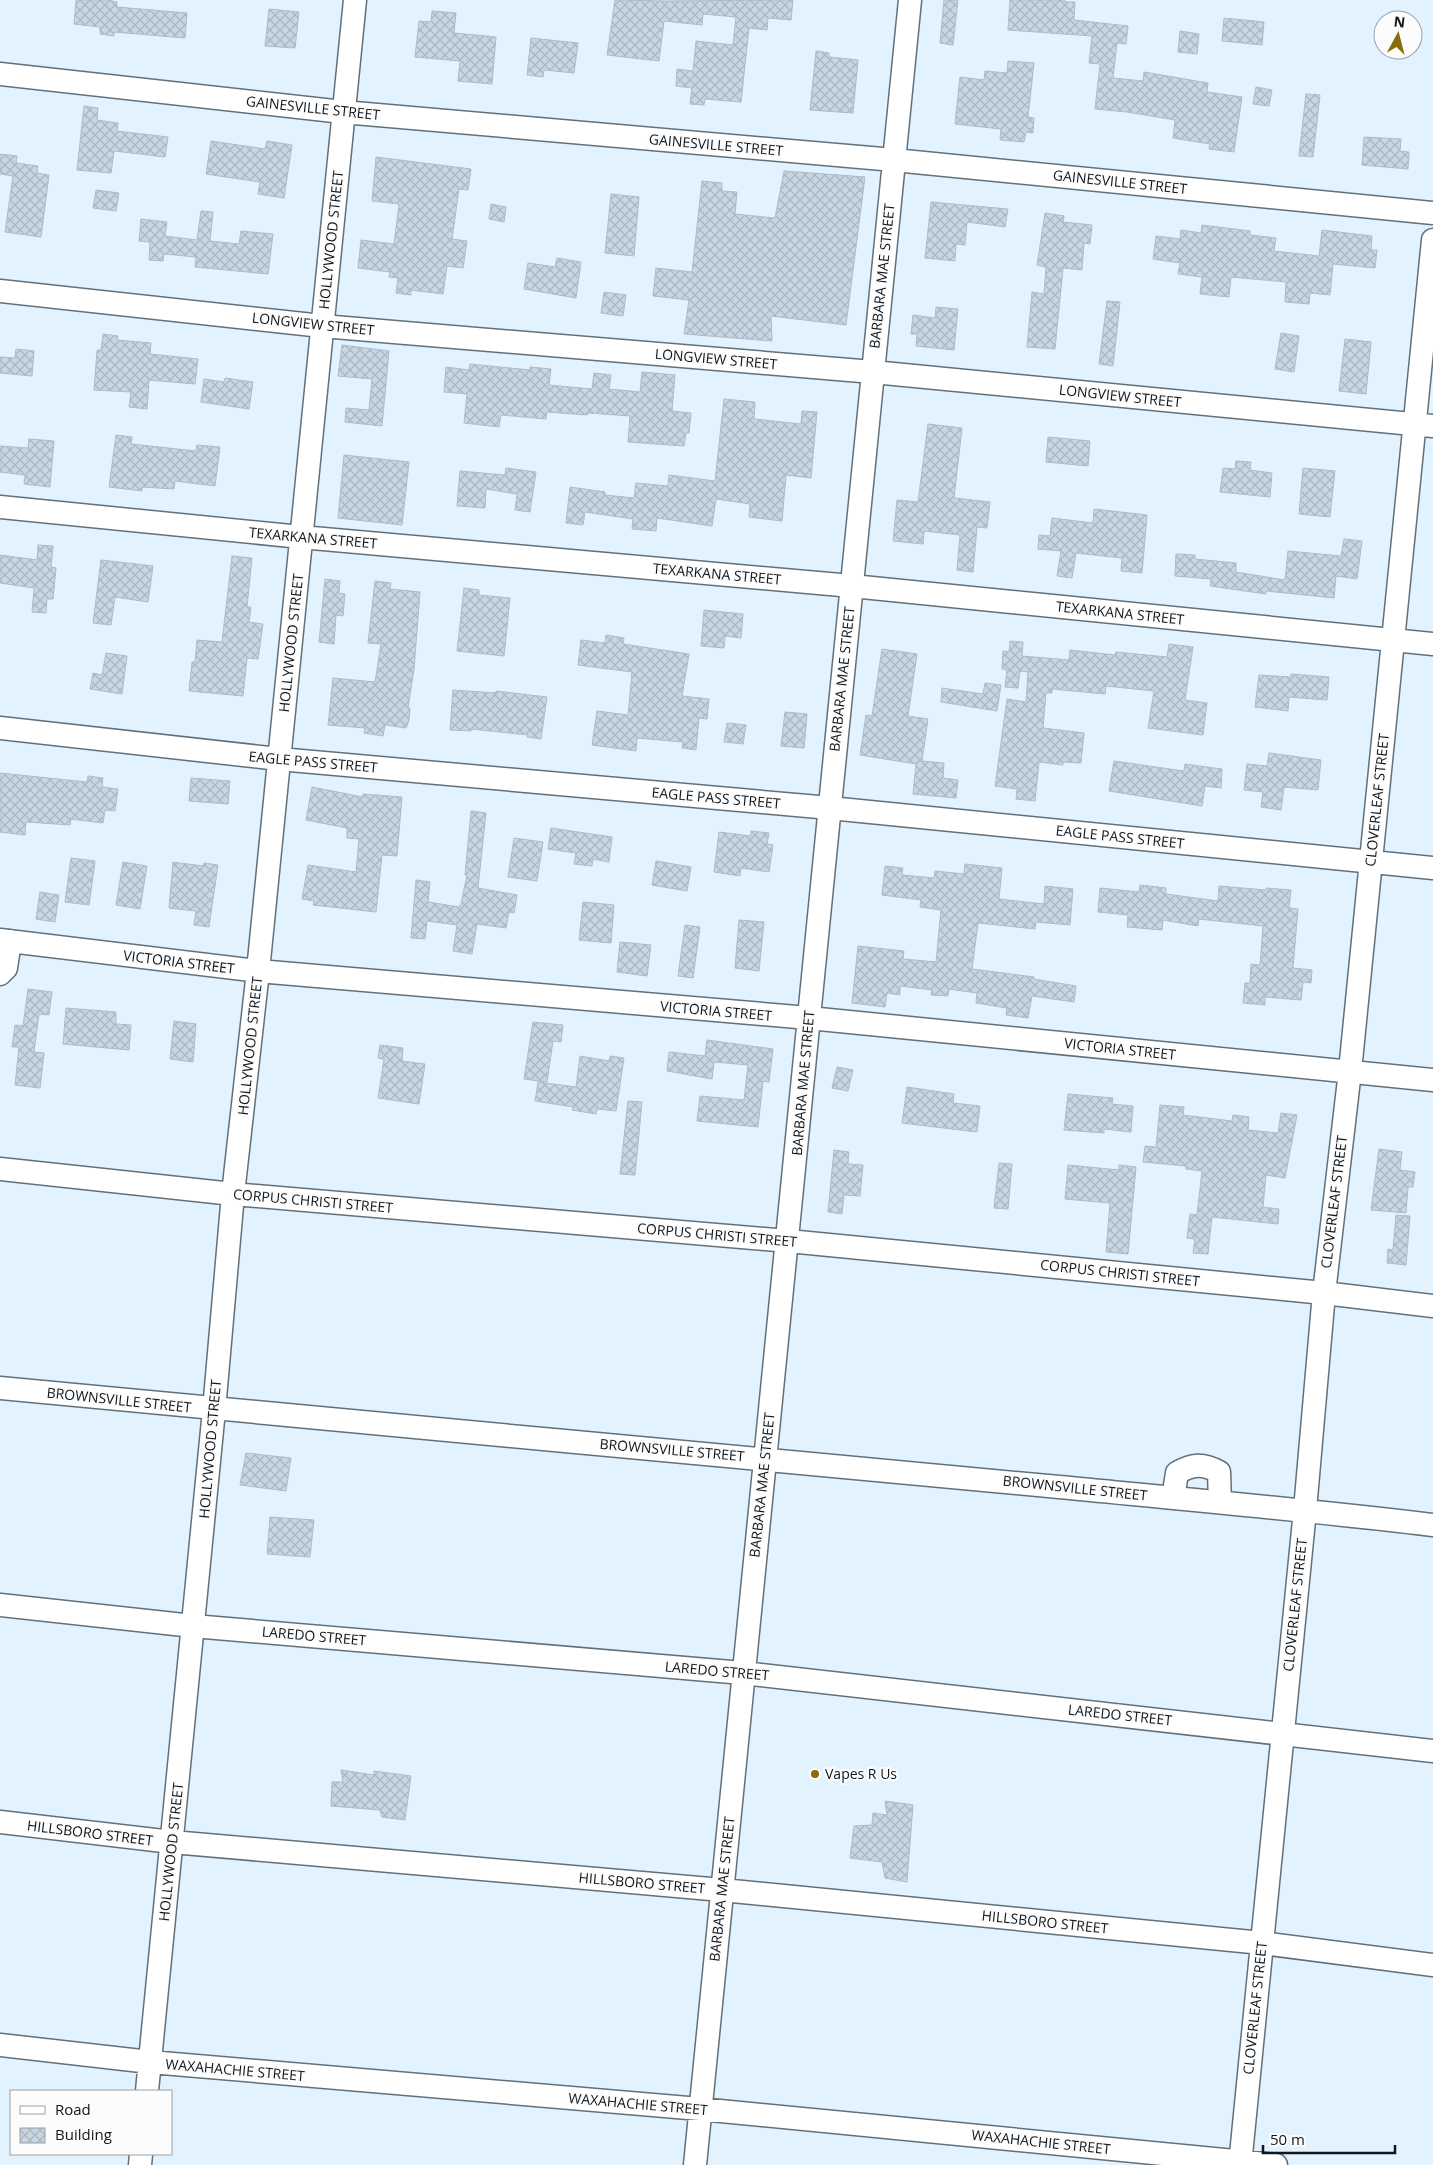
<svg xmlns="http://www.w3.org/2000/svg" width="1433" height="2165" font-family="'Open Sans',sans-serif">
  <defs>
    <pattern id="building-cross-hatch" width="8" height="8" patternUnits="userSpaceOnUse" patternTransform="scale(1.25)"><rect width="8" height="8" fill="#c7d6e2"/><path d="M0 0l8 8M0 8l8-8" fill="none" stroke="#aab7c1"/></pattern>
  </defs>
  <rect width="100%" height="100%" fill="#e2f2fe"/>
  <path fill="url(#building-cross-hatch)" stroke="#acbcc7" d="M76 0H108L117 2V7L187 13 185 38 114 32V36L100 34V27L74 24Z
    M615 0 666 1 793 0 791 20 768 18 767 30 749 28 741 102 705 99 704 105 690 104 692 88 676 86 677 69 693 71 696 41 733 45 736 17 703 14 702 25 664 21 659 61 607 55Z
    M944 0H958L953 45 940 43Z
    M1010 0H1065V2H1075L1074 20 1128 26 1126 44 1117 43 1113 78 1143 81 1144 72 1208 83 1207 92 1242 97 1234 152 1209 149 1210 144 1173 138 1175 120 1127 112 1095 109 1100 64 1089 63 1092 36 1008 30Z
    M269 9 299 12 295 48 265 46Z
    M432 11 456 13 454 33 496 37 492 84 458 81 460 61 415 57 419 21 431 22Z
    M1224 18 1264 22 1262 45 1222 41Z
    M1180 31 1199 34 1197 54 1178 52Z
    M531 38 578 43 574 73 544 70 543 77 527 75Z
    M816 51 829 53V57L858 60 853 113 810 110Z
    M1008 61 1034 63 1028 117 1034 118 1033 133 1026 132 1024 142 1000 140 1001 129 955 124 960 77 984 80 985 71 1007 73Z
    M1256 87 1272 90 1269 106 1253 104Z
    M1306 94 1320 95 1313 157 1299 156Z
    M84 106 98 108 97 120 118 123 117 131 168 137 165 157 114 151 111 173 77 170Z
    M1364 137 1401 139 1400 151 1409 152 1408 169 1362 165Z
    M211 141 265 149 267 141 292 145 284 198 258 194 260 182 206 174Z
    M0 154 17 156 16 163 38 166 37 173 49 175 41 237 5 232 13 176 0 174Z
    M376 157 471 169 468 190 459 189 452 239 467 241 463 268 447 266 443 294 411 290V295L396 293 398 278 389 277 390 272 358 268 361 240 394 244 399 204 372 201Z
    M784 171 865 177 846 325 771 316 772 341 684 334 689 300 653 296 656 268 692 272 702 181 722 183V191L737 192 735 214 775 218Z
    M96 190 119 193 116 211 93 208Z
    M611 194 639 197 634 256 605 253Z
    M931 202 1008 209 1005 227 967 222 965 245 956 244 955 261 925 258Z
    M491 204 506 207 504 222 489 219Z
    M201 211 213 212 210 241 239 244 241 231 273 234 268 274 195 267 196 257 164 254 163 261 149 260 150 242 139 241 141 219 167 222 165 236 197 240Z
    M1045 213 1064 216 1063 222 1092 225 1090 244 1084 243 1082 270 1063 268 1055 349 1027 347 1032 292 1044 294 1046 267 1037 265Z
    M1202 225 1250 231V235L1276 238 1274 251 1319 256 1322 230 1372 236 1371 250H1377L1375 268 1333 264 1330 295 1310 293 1309 304 1285 302 1286 282 1231 277 1229 297 1200 294 1202 277 1178 274 1180 263 1153 259 1156 236 1180 239 1181 230 1201 233Z
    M557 258 581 262 576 298 524 289 528 263 555 267Z
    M604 292 626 295 623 316 601 313Z
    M1107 301 1120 302 1113 366 1099 364Z
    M936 307 958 309 954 350 916 346 917 334H911L913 315 935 318Z
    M1281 333 1299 336 1294 372 1275 369Z
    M103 334 118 336 117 340 151 343 150 354 198 359 195 384 149 380 147 409 129 407 131 392 94 390 97 350H101Z
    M1345 339 1371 342 1366 394 1339 391Z
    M342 345 389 351 382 426 345 422 346 408 369 410 372 379 338 376Z
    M16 349 34 351 32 376 0 373V357L15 358Z
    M470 364 530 370V367L551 369 549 385 592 389 594 373 611 375 609 389 640 392 642 372 675 375 672 411 691 413 689 433H686L684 446 628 442 630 416 588 413 587 415 547 412 546 419 501 415 499 427 464 423 467 394 444 392 446 367 469 370Z
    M225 378 253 382 249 409 201 402 204 379 224 382Z
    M724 399 755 402 754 419 801 424 802 411 817 412 811 478 786 475 782 521 749 517 750 504 716 499 712 526 657 518 656 531 632 529 633 519 585 512 583 525 566 523 570 487 605 492V495L634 498 636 483 668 486 669 475 715 481Z
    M928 424 962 428 954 498 990 502 987 528 977 527 973 572 957 570 960 535 924 531 923 544 893 541 897 500 918 502Z
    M116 435 132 437 131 444 196 451 197 445 220 447 215 486 175 481 174 489 142 487V491L109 487Z
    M1048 437 1090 441 1088 466 1046 462Z
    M29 439 54 441 50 487 24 484 25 475 0 472V446L28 448Z
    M344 455 409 462 402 525 338 518Z
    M1236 461 1251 462 1250 470 1272 473 1270 497 1220 492 1223 468 1235 469Z
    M506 468 536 472 530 512 515 510 517 494 486 489 485 508 457 506 460 471 505 475Z
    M1303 468 1335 471 1330 517 1299 514Z
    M1094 509 1147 515 1142 573 1121 571 1122 558 1076 553 1072 578 1057 576 1061 551 1038 549 1039 535 1050 536 1052 518 1093 523Z
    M1344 539 1362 541 1357 579 1336 576 1334 598 1266 591V594L1210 586 1211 579 1175 576 1176 554 1195 555V559L1236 563V572L1285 580 1288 551 1341 556Z
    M38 545 53 546 51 567 56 568 53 599H47L46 613 32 612 34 588 0 583V555L37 560Z
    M232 556 252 558 247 607H251L249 622 263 624 258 659 247 658 243 696 189 691 192 662H195L197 640 222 642Z
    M101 560 153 566 148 602 115 597 111 625 93 623Z
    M325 579 340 581 339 593 345 594 343 616 336 615 334 644 319 642Z
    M375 581 391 583 390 589 420 592 414 669 408 708H410L409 721 406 728 385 725 383 736 364 733 365 728 328 725 333 678 375 682 381 644 368 643Z
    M464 588 479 590V595L510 598 504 656 457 651Z
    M704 610 743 614 741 638 725 636 724 648 701 646Z
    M606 635 624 638 623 644 689 654 682 696 709 699 707 719 699 718 696 750 682 748 683 742 637 738 636 751 592 745 597 711 628 715 632 672 578 665 581 640 605 643Z
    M1010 641 1023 642 1022 656 1069 660 1070 650 1115 655 1116 652 1167 657 1169 644 1193 647 1185 700 1207 703 1203 735 1148 728 1154 691 1106 686 1105 694 1052 689V693H1046L1043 728 1084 733 1081 763 1063 762V765L1039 762 1035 801 1016 799 1017 789 995 786 1007 699 1026 702 1028 672 1020 671 1018 688 1005 687 1007 670 1002 669 1003 651 1009 652Z
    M882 649 917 654 908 716 928 719 922 761 944 763 943 778 958 780 956 798 913 794 916 764 860 755 866 715 872 716Z
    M106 653 127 656 122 694 90 689 93 673 102 675Z
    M1291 674 1329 677 1327 700 1289 697 1288 711 1255 707 1259 675 1291 677Z
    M985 683 1001 685 997 711 941 702 942 688 983 694Z
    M453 690 496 693V691L547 697 541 739 527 737 528 735 471 729V731L450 730Z
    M785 712 807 714 804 748 781 746Z
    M727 723 746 725 743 744 724 742Z
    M1269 753 1321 760 1318 790 1284 787 1281 810 1261 807 1263 792 1244 790 1247 764 1267 766Z
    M1114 761 1184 771 1185 764 1222 769 1221 788 1205 786 1202 806 1109 791Z
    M0 773 87 782 88 776 103 778 102 787 118 789 115 811 105 810 103 823 71 819 70 825 26 822 25 835 0 832Z
    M191 778 230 781 228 804 189 801Z
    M312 787 363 797V794L402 797 397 856 382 855 376 912 313 905 314 901 302 899 308 865 356 872 359 839 347 838V828L306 820Z
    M471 811 486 813 478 888 517 895 514 913 509 912 506 928 477 924 472 954 453 951 457 925 427 921 425 939 411 938 416 880 430 882 428 902 459 907 461 904 467 875H465Z
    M551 828 612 837 609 862 593 859 592 866 574 864 576 853 548 849Z
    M751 831 769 833 767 844 773 845 769 872 741 868 740 876 714 872 719 832 751 836Z
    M514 838 543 842 537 881 508 877Z
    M71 858 95 861 89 905 65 902Z
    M656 861 691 867 687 891 652 885Z
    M123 862 147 866 140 909 116 905Z
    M173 862 203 866 204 863 218 865 209 927 194 925 196 911 169 908Z
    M965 864 1002 868 999 899 1044 904 1045 886 1073 889 1070 925 1036 922 1035 929 978 923 972 969 1034 977V979L1076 986 1074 1002 1032 996 1028 1018 1006 1015 1007 1008 976 1003 977 993 949 989 948 996 931 995 932 990 900 986V995L887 993 885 1007 852 1003 858 946 904 951 903 959 936 962 941 910 920 907 921 900 882 895 885 866 903 868 902 875 934 878 935 871 964 874Z
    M1140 885 1166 888V894L1218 901 1219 886 1266 890V888L1291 890 1289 908 1298 909 1293 968 1312 970 1311 983 1303 982 1301 1000 1265 997V1005L1243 1003 1245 983H1250L1251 964 1260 965 1263 926 1199 919 1198 926 1163 920 1162 930 1127 927 1128 915 1098 912 1100 888 1139 892Z
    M40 892 59 895 55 922 36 919Z
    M583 902 614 905 611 943 579 940Z
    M739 920 764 922 759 971 735 968Z
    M685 925 700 927 693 978 678 976Z
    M620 942 651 945 647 976 617 972Z
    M28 989 52 992 49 1015 39 1014 34 1052 44 1053 40 1088 15 1085 19 1047H12L15 1025 23 1026Z
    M66 1008 116 1012V1024L131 1025 129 1050 63 1044Z
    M174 1021 196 1024 193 1062 170 1059Z
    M533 1022 563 1025 561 1042 553 1041 547 1082 524 1079Z
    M707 1040 773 1049 769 1082 763 1081 758 1127 697 1121 700 1096 744 1100 748 1065 714 1062 712 1079 667 1071 669 1052 705 1056Z
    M380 1045 403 1048 402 1061 425 1064 419 1104 378 1098 384 1059 378 1058Z
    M580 1056 609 1061 610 1056 624 1058 616 1111 597 1109 596 1114 572 1110 573 1107 535 1101 538 1082 576 1087Z
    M837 1067 853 1070 848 1091 832 1088Z
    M907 1087 954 1094 953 1103 980 1106 977 1132 902 1123Z
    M1068 1094 1113 1098 1112 1104 1133 1106 1131 1132 1104 1129V1133L1064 1130Z
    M628 1101 642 1102 635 1175 620 1174Z
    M1160 1105 1184 1107 1183 1115 1232 1121 1233 1115 1249 1117 1248 1130 1278 1133 1281 1113 1297 1115 1285 1178 1266 1175 1263 1207 1279 1209 1278 1224 1212 1217 1208 1254 1193 1253 1195 1239 1187 1238 1190 1214 1197 1215 1202 1171 1186 1169V1166L1143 1162 1145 1146 1156 1147Z
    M1379 1149 1402 1152 1400 1170 1415 1172 1413 1187H1408L1406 1213 1371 1210Z
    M834 1150 849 1152 848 1164 863 1165 860 1196 844 1195 842 1214 828 1212Z
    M999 1163 1012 1164 1008 1209 994 1208Z
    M1068 1165 1119 1170V1165L1136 1167 1128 1254 1106 1252 1110 1203 1065 1199Z
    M1396 1215 1410 1216 1406 1265 1387 1263 1388 1249 1393 1250Z
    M246 1453 291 1458 286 1491 240 1485Z
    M270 1517 314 1520 310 1557 267 1554Z
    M341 1770 374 1775V1771L411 1776 405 1820 382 1817 380 1810 331 1806 332 1782H343Z
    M885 1801 913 1805 907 1882 885 1878 882 1862 850 1858 854 1826 872 1825 873 1813 887 1815Z"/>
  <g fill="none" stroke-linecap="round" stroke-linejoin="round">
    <defs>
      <path id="minor" d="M0 74 343 112 894 160 1433 213
        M0 291 322 326 873 372 1433 426
        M0 507 301 537 852 586 1433 644
        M0 728 279 759 830 808 1433 868
        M0 940 258 971 809 1018 1433 1080
        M0 974 6 968 10 941
        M0 1169 233 1194 788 1241 1324 1293 1433 1306
        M0 1388C353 1424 706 1452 1059 1487 1184 1499 1308 1510 1433 1525
        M1173 1498 1177 1473C1192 1464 1203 1463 1219 1472L1220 1502
        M0 1605 193 1626 743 1673 1433 1751
        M0 1822 172 1842 722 1890 1262 1943 1433 1965
        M0 2045 150 2062 700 2109 1276 2165
        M147 2091 214 1410 233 1194 258 971 355 0
        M140 2165 141 2154
        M695 2165 910 0
        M1240 2165 1305 1510 1324 1293 1350 1071 1433 240"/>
    </defs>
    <use href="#minor" stroke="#61707a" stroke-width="25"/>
    <use href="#minor" stroke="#fff" stroke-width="22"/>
  </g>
  <circle fill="#876c09" stroke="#fcfcfc" stroke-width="2" cx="815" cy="1774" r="5"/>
  <g text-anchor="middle" stroke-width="4.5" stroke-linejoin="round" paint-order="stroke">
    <g font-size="14" fill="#11161b" stroke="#fcfcfc">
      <text transform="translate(313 108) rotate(6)" y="5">GAINESVILLE STREET</text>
      <text transform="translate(716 145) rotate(5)" y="5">GAINESVILLE STREET</text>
      <text transform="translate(1120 182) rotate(6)" y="5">GAINESVILLE STREET</text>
      <text transform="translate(331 240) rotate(-84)" y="5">HOLLYWOOD STREET</text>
      <text transform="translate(882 276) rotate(-84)" y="5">BARBARA MAE STREET</text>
      <text transform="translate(313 324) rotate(6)" y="5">LONGVIEW STREET</text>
      <text transform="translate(716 359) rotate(5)" y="5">LONGVIEW STREET</text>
      <text transform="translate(1120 396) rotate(6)" y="5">LONGVIEW STREET</text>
      <text transform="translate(313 538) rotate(5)" y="5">TEXARKANA STREET</text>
      <text transform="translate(717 574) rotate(5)" y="5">TEXARKANA STREET</text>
      <text transform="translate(1120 613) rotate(6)" y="5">TEXARKANA STREET</text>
      <text transform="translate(291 643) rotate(-84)" y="5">HOLLYWOOD STREET</text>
      <text transform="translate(842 679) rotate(-84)" y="5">BARBARA MAE STREET</text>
      <text transform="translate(313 762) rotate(5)" y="5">EAGLE PASS STREET</text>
      <text transform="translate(716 798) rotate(5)" y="5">EAGLE PASS STREET</text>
      <text transform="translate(1377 800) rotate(-84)" y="5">CLOVERLEAF STREET</text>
      <text transform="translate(1120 837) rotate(6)" y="5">EAGLE PASS STREET</text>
      <text transform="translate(179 962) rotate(7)" y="5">VICTORIA STREET</text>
      <text transform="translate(716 1011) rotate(5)" y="5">VICTORIA STREET</text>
      <text transform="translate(250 1046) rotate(-84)" y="5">HOLLYWOOD STREET</text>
      <text transform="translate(1120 1049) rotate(6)" y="5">VICTORIA STREET</text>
      <text transform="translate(803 1083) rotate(-85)" y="5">BARBARA MAE STREET</text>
      <text transform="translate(313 1201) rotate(5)" y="5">CORPUS CHRISTI STREET</text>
      <text transform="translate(1334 1202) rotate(-83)" y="5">CLOVERLEAF STREET</text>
      <text transform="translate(717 1235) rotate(5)" y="5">CORPUS CHRISTI STREET</text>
      <text transform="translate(1120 1273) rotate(6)" y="5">CORPUS CHRISTI STREET</text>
      <text transform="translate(119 1400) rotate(6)" y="5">BROWNSVILLE STREET</text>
      <text transform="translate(210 1449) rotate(-85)" y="5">HOLLYWOOD STREET</text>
      <text transform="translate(672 1450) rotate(5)" y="5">BROWNSVILLE STREET</text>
      <text transform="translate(762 1485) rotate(-84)" y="5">BARBARA MAE STREET</text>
      <text transform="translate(1075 1488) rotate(6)" y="5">BROWNSVILLE STREET</text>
      <text transform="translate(1295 1605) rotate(-84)" y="5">CLOVERLEAF STREET</text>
      <text transform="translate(314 1636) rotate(5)" y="5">LAREDO STREET</text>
      <text transform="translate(717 1671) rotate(5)" y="5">LAREDO STREET</text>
      <text transform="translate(1120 1715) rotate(6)" y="5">LAREDO STREET</text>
      <text transform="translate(90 1833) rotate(7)" y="5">HILLSBORO STREET</text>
      <text transform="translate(171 1852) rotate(-84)" y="5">HOLLYWOOD STREET</text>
      <text transform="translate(642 1883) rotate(5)" y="5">HILLSBORO STREET</text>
      <text transform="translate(722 1889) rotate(-84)" y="5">BARBARA MAE STREET</text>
      <text transform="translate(1045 1922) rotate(6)" y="5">HILLSBORO STREET</text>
      <text transform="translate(1255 2008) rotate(-84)" y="5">CLOVERLEAF STREET</text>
      <text transform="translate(235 2070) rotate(5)" y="5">WAXAHACHIE STREET</text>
      <text transform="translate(638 2104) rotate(5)" y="5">WAXAHACHIE STREET</text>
      <text transform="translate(1041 2142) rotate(6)" y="5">WAXAHACHIE STREET</text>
    </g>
    <g font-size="14" fill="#11161b" stroke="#fcfcfc" text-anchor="start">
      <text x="825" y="1779">Vapes R Us</text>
    </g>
  </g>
  <rect x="10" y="2090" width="162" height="65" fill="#fcfcfc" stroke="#9ea0a2"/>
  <rect x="20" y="2106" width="25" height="8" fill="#ffffff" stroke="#9ea0a2"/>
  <text x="55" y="2115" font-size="15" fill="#11161b">Road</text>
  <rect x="20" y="2128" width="25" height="15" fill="url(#building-cross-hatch)" stroke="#9ea0a2"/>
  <text x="55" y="2140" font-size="15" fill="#11161b">Building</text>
  <g transform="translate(1398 35) rotate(7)"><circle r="24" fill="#fcfcfc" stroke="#9ea0a2"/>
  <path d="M0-4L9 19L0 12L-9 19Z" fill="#876c09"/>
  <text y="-8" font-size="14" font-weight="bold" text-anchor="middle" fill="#11161b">N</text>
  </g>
  <path d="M1263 2145v8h132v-8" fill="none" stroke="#11161b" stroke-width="2.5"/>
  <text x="1270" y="2145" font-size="15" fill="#11161b" stroke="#fcfcfc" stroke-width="4" paint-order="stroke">50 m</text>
</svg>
